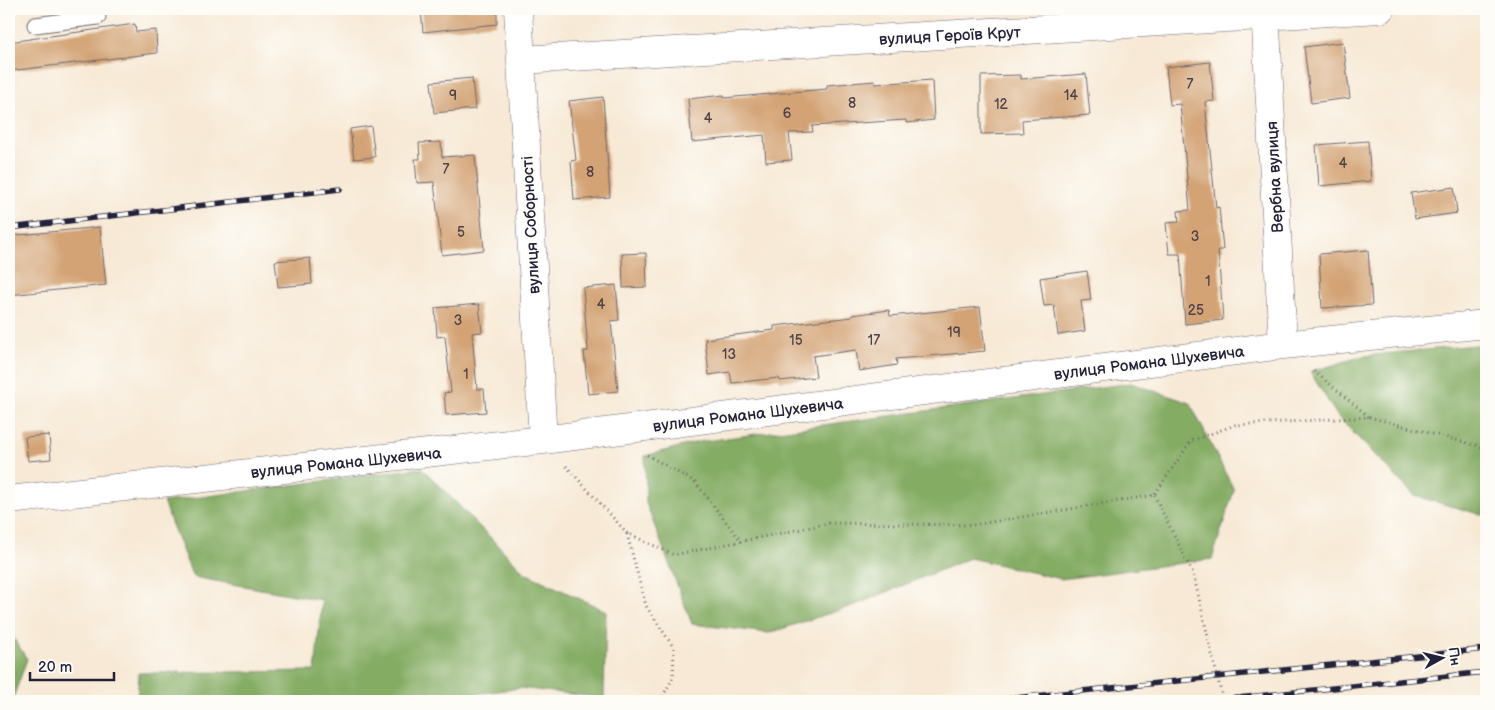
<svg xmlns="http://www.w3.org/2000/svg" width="1495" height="710" font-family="'Balsamiq Sans',sans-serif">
  <rect width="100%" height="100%" fill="#fdfcf7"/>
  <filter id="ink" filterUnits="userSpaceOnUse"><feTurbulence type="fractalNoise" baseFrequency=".02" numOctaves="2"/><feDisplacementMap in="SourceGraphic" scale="10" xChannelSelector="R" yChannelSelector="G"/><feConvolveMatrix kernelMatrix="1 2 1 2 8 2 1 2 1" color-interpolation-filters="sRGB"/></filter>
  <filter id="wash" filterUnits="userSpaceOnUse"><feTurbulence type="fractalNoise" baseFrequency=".0096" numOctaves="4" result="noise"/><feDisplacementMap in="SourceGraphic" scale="20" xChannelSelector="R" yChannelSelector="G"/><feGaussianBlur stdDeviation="1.12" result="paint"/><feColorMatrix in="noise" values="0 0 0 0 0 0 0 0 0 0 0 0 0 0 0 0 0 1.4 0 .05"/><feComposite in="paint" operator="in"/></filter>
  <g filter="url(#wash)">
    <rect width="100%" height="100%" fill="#f7e9d5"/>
    <path fill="#84ac63" stroke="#53674f" d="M1486 344V516L1415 496 1338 417 1310 372 1363 356Z
      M1131 383 1190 403 1234 490 1212 559 1061 579 970 558 855 605 769 633 692 624 646 503 645 456 698 442Z
      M422 468 525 573 606 611 604 698 519 688 426 701H137L139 673 315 671 322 600 193 577 163 502Z
      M9 631 27 659 12 701H9Z"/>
    <g id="blocks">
      <path fill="#d3a375" d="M421 9H497V24L423 32Z
        M135 24 136 32 156 30 157 53 9 71V42Z
        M1343 42 1350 98 1311 103 1304 47Z
        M1210 62 1214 101 1205 102 1216 208 1219 207 1223 250H1218L1223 320 1185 324 1180 254H1169L1166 223 1179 222 1178 211 1190 210 1180 104 1170 105 1166 67Z
        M1086 74 1090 115 1022 120 1023 133 981 134V76L1021 75V79Z
        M472 78 475 109 434 113 431 82Z
        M932 80 934 120 906 123V120L812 126 813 132 789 133 792 160 766 162 764 135 692 142 688 99 724 95V98L827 89V85L875 81 876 84Z
        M603 97 610 197 574 200 571 161 576 160 569 101Z
        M371 126 375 157 354 159 350 129Z
        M1368 141 1371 181 1319 186 1316 145Z
        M441 142 442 157 475 155 484 250 442 255 434 182 417 183 415 159H420L419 143Z
        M1454 187 1457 213 1415 219 1411 193Z
        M100 227 106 285 9 295V236Z
        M1368 250 1372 305 1322 308 1319 254Z
        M646 253 647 287 623 288 622 254Z
        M310 258 312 284 278 287 275 261Z
        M1087 271 1091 300 1081 301 1085 331 1058 335 1054 305 1044 306 1040 278Z
        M616 285 619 320 611 321 618 391 588 394 584 351H588L583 288Z
        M479 304 482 332 472 333 477 389H484L486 412 446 415 444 393 451 392 445 336 437 337 435 308Z
        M980 307 985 351 896 359 897 365 859 371 856 350 813 356 816 377 780 381 779 378 732 383 730 372 709 375 705 339 774 330V326L852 317V315L889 310 890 316Z
        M49 435 51 459 28 461 25 437Z"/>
    </g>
  </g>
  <g filter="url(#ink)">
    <use href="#blocks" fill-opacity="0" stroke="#6d6871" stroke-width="1"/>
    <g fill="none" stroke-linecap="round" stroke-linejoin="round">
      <defs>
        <path id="lane" d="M35 25 98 17 96 9"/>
        <path id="street" d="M518 9 543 440
          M1265 9 1283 345
          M521 60 1380 9
          M9 500 543 440 1283 345 1486 324"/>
      </defs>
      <use href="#lane" stroke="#6d6871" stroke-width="17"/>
      <use href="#street" stroke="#6d6871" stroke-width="29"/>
      <path stroke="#6d6871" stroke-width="3" stroke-dasharray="1 4" stroke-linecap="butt" d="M1314 371 1369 417
        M647 455 695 482 741 541
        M566 466 627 533 674 555 830 523 973 525 1154 495 1191 441 1235 425 1369 417 1486 448
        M1154 495 1193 573 1223 701
        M627 534 646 606 674 648 673 678 660 701"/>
      <use href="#lane" stroke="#fff" stroke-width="15"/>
      <use href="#street" stroke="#fff" stroke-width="28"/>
      <defs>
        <path id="rail" d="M9 228 340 189
          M985 701 1486 649
          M1208 701 1486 672"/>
      </defs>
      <use href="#rail" stroke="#22223b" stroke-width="5.5"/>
      <use href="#rail" stroke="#fdfcf7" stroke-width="4" stroke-dasharray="11" stroke-linecap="butt"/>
    </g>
  </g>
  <g text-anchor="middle" stroke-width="4" stroke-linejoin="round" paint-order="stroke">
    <g font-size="14" fill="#4e424a">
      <text x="1190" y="89">7</text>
      <text x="453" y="100">9</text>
      <text x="1071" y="100">14</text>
      <text x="852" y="108">8</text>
      <text x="1001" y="109">12</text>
      <text x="787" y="118">6</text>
      <text x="708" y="123">4</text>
      <text x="1343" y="168">4</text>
      <text x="446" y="174">7</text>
      <text x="590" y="177">8</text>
      <text x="461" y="237">5</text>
      <text x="1195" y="241">3</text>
      <text x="1208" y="286">1</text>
      <text x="601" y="309">4</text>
      <text x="1196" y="315">25</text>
      <text x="458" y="325">3</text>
      <text x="954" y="337">19</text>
      <text x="796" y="345">15</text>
      <text x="874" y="345">17</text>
      <text x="729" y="359">13</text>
      <text x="466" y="379">1</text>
    </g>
    <g font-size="16" fill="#22223b" stroke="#fdfcf7">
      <text transform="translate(950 35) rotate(-3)" y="6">вулиця Героїв Крут</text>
      <text transform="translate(1274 177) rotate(-93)" y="6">Вербна вулиця</text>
      <text transform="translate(530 225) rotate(-93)" y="6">вулиця Соборності</text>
      <text transform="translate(1149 362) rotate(-7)" y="6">вулиця Романа Шухевича</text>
      <text transform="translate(748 414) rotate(-7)" y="6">вулиця Романа Шухевича</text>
      <text transform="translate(346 462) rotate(-6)" y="6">вулиця Романа Шухевича</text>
    </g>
  </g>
  <rect width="1495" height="710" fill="none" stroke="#fdfcf7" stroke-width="30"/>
  <g transform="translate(1442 658) rotate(82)" stroke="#fdfcf7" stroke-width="4" paint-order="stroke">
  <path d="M0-4L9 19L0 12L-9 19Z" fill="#22223b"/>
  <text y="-8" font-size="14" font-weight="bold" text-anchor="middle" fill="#22223b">Пн</text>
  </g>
  <path d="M30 672v8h84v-8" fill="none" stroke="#22223b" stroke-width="2.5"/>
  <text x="38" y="672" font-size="15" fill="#22223b" stroke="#fdfcf7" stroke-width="4" paint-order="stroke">20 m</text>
</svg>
